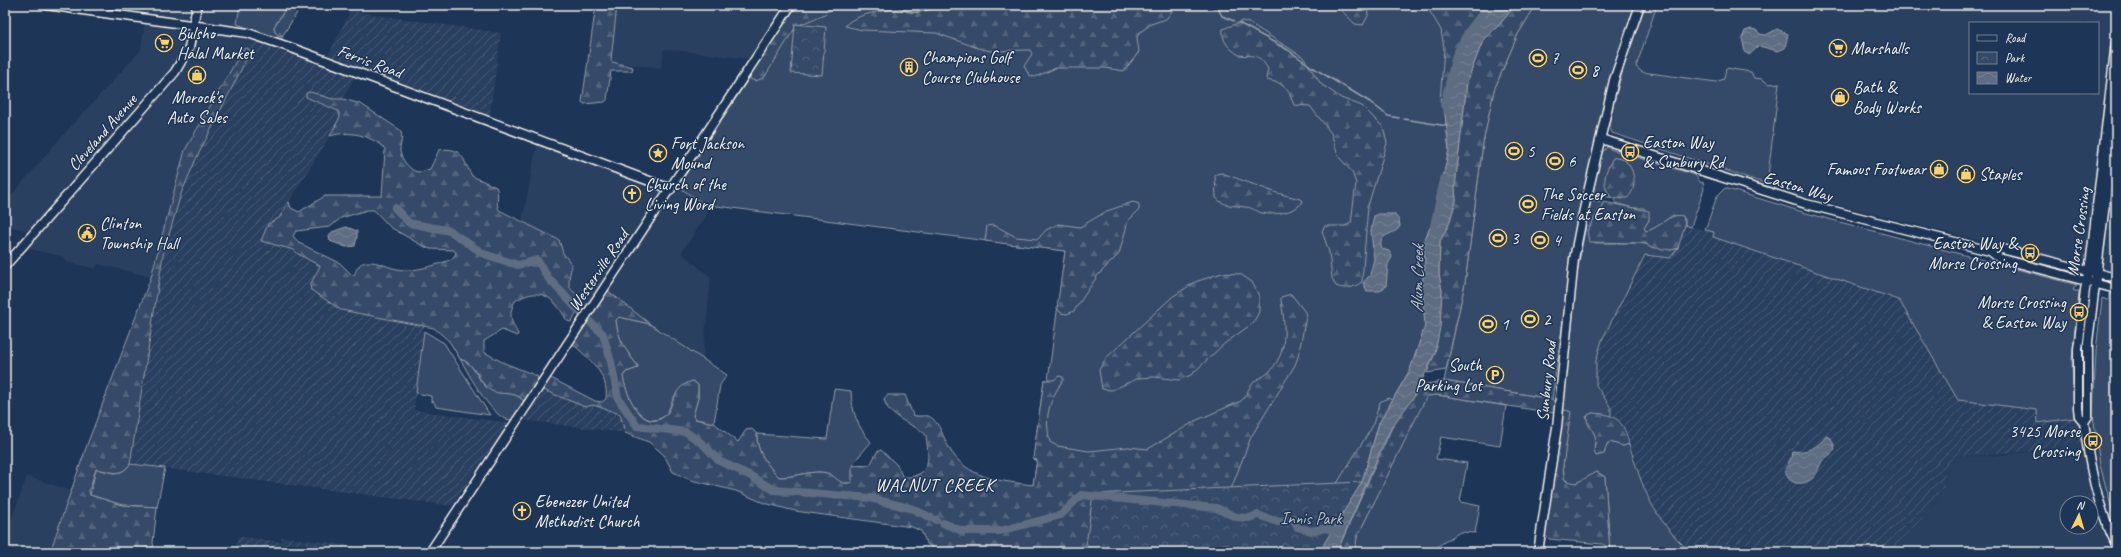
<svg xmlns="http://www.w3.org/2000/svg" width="2121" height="557" font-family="Caveat,sans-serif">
  <defs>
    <pattern id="industrial-furrows" width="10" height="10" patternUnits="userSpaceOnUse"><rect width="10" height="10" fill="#2a4060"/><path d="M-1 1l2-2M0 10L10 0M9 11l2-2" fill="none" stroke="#4a5c77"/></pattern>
    <pattern id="forest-firs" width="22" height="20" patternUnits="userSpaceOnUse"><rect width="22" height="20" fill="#354a67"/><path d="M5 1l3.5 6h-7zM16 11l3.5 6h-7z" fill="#53657d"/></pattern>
    <pattern id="park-crowns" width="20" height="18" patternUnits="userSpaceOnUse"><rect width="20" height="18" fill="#354a67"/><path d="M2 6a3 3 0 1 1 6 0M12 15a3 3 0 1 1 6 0" fill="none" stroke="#53657d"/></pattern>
    <pattern id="water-waves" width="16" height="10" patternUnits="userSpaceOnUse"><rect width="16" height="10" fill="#5e6d82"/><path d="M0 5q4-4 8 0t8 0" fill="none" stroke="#768294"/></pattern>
  </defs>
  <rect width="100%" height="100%" fill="#1d3557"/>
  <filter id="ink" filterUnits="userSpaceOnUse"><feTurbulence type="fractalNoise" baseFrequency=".025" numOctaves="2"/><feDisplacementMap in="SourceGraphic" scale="8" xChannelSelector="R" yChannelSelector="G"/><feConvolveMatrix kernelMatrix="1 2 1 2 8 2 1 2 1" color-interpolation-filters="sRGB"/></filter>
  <g filter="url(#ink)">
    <path fill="#2a4060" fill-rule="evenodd" d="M147 5H240L237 23 256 30 248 48 243 49 197 127 185 150 151 277 98 264 96 269 67 262 64 257 21 247 32 231 5 226V203L61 137 141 50Z
      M617 5H765L793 11 760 60 664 49 661 68 612 62V44Z
      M1657 5H2116V32L2110 65 2086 258 2078 264 2065 262 1767 187 1779 84H1769L1762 79 1726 68 1724 79 1716 82 1642 72 1636 68ZM1970 23H2098V93H1970Z
      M2116 136V295L2109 294 2102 265 2106 208Z
      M538 139 661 183 681 187 683 190 707 206V215L681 253 711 277 703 359 650 324 607 290 592 313 581 305V301L569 289 567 282 572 265 563 253 559 240 522 221Z
      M2096 439 2100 465 2116 519V552H1891L1937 502 1944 489 1945 478 1954 457 1999 455 2045 450ZM2067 503H2091V527H2067Z
      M27 476 71 491 50 552H5V537Z"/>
    <path fill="url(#industrial-furrows)" d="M350 11 501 33 489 120 357 72 343 99H332L311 92 306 98 338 111 340 120 279 218 272 220 282 246 294 250 298 254 320 266 310 285 321 298 341 310 424 326 414 410 510 423 480 464 452 506 130 464 163 255 181 194 196 159 250 52 248 48 256 30 326 60Z
      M1685 225 1714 232V237L1899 300 1958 400 2037 410 2038 423 2093 415 2096 439 2045 450 1954 457 1945 478 1944 489 1937 502 1891 552H1690L1677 540 1654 512 1643 489 1626 430 1622 422 1611 417V408L1596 385V361L1602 340 1630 282 1642 262 1645 255 1678 248Z
      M534 385 585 407 593 405 620 414 625 433 513 419Z
      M238 536 281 542 282 537 355 546V550L370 552H235Z
      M154 547 195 552H132L135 549Z"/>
    <path fill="#354a67" stroke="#949ea8" d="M240 5H288L274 27 275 32 279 35H283L281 41 237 24Z
      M797 5H1494L1486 16 1444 105 1449 150 1434 219 1424 241 1425 267 1422 285 1425 326 1410 370 1379 423 1362 482 1266 489 1093 494 1033 485 1037 460 1033 459 1044 380H1048L1065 251 709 205 707 206 683 190 682 180Z
      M1536 5H1636C1589 132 1571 266 1552 399L1444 381 1465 283 1483 143 1494 90 1518 34Z
      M1642 5H1657L1636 67 1642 72 1716 82 1724 79 1726 68 1751 72 1754 78 1762 79 1769 84 1779 83 1767 184 1612 133 1609 126 1612 108Z
      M1610 146V149L1695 175 1701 183 1703 182 1704 189 1691 227 1685 225V219L1673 215 1652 230 1646 231 1644 228 1649 220 1644 208H1633L1615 203 1616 198 1623 199 1627 162 1618 157 1607 192 1612 198 1593 193 1601 154 1606 148Z
      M1725 188 1806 213 2077 285 2073 288 2074 291H2079L2072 359 2074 418 2038 423 2037 410 1958 400 1899 300 1713 237 1714 232 1705 230 1717 196Z
      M1591 200 1604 202 1587 231 1595 243H1640L1671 250 1678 248 1670 258 1645 255 1602 340 1596 361V385L1611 408V417L1592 413 1586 417 1596 437 1594 447 1604 454 1607 444 1610 442 1623 446 1629 444C1644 492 1652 516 1690 552H1610L1605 477 1597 472C1588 477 1573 490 1564 478 1558 386 1572 291 1591 200Z
      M2109 294 2116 295V515L2113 513 2100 465 2093 415 2096 351 2102 298 2107 300 2109 299Z
      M619 317 650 324 727 375 720 385 714 423 696 419 693 416 698 398V385L693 381C687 386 677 391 674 397 670 404 669 415 661 418 639 429 625 391 623 376L626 372 638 368V366C627 353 617 337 616 320Z
      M424 331 444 343 490 415 436 407 434 402 431 401V396L416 393Z
      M460 359C474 363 476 377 485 386 497 396 513 389 524 401L513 419C495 426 468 372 460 359Z
      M834 389 851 391C852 412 857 426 871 442L854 462 852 483H841C837 480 833 476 829 474 818 468 793 478 779 477 767 465 756 451 757 434L827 439Z
      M1437 395 1506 406 1500 446 1441 437 1436 459 1467 463 1460 502 1480 506 1475 533 1460 532 1435 548 1434 552H1355L1357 537 1424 398 1427 396Z
      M130 464 165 468 157 507 122 505 90 495 96 469C111 472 120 478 130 464Z"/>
    <path fill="url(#forest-firs)" stroke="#949ea8" fill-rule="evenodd" d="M288 5H302L283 35 279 36 275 32 274 27Z
      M596 5H617L611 60 612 62 633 67 632 71H611L607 100 605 102 584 104 582 102Z
      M804 5H837L823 15 799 25H795V28L764 78 755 81 750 79V75L793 11Z
      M930 5H1177L1166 19 1151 24 1139 33 1137 38 1139 52 1124 71 1105 68H1056L1035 77 1029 75 1024 66 1032 54 1030 50 991 51 978 48 936 33 862 30 845 26C856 10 910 8 930 5Z
      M1336 5H1367L1368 16 1363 25 1355 24Z
      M1426 5H1494L1456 55 1444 105 1440 102 1444 48 1441 30Z
      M1516 5H1536L1518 34 1494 90 1483 143 1465 283 1446 370 1427 373 1435 353 1442 291 1439 274 1440 241 1449 224 1456 200 1455 186 1467 82 1483 40 1498 26Z
      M1243 21 1251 24 1303 57 1321 84 1341 98 1362 106 1383 127 1387 143 1368 206 1362 282C1353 288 1346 290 1336 286L1332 278 1329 252 1322 231 1325 226H1345L1351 223 1356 183 1352 172 1338 156 1331 133 1310 106 1294 105 1288 90 1279 83 1267 80 1266 78 1268 69C1258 52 1254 57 1239 55 1229 49 1221 40 1223 29Z
      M248 48 250 52 196 159 181 194 163 255 130 464C120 478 111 471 96 469L89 491 90 495 122 505 157 507 153 543 154 547 135 549 132 552H50L88 442 151 277 185 150 243 49Z
      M311 92 332 99H343L361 104 400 130C404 138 400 143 400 151 401 159 410 171 418 172 421 172 426 170 430 169L439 150C463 146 463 160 472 176L496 187C500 195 495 203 499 210L559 240 563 253 572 265C563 299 577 284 581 305L571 322C565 321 566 318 563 314 550 293 536 288 515 301 508 315 511 321 518 334L517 336 502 330 484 341V352L502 362 537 376 538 379 524 401C513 389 501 397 490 390 478 382 476 363 460 359L449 341 434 328 341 310 311 290 310 285 320 266 298 254 294 250 261 241 268 224 279 218 289 202 291 208 299 212 325 196H382L385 149C371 135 349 130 330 136L340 117 338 111 306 97V93ZM367 210H374L390 227 421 245 430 249 454 250 456 253 452 259C438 265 412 273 397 269 386 267 374 259 363 263 358 264 356 271 354 275H352L340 263 299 243 293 236 296 231 330 227 341 218Z
      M1618 157C1634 161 1640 188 1627 198H1612C1600 184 1605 172 1613 158Z
      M1222 173 1277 193 1300 199 1303 202C1295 212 1275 216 1262 213 1256 211 1251 207 1245 207 1233 205 1225 207 1216 198L1215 176 1216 174Z
      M1133 202 1139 204V210L1128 221 1119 254 1098 275 1074 311 1067 314 1061 313 1057 308 1065 251 985 241 987 226 994 225 1016 237 1038 239 1046 230 1058 224 1080 227 1107 211Z
      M1604 202 1649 211V220L1644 228 1646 231C1659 229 1669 212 1683 216L1685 225 1678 248 1671 250 1649 247 1646 243H1640L1589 242 1587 231Z
      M1222 273 1240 274 1252 282 1259 296V312L1253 323 1224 344 1191 375 1179 380 1154 377 1139 378 1112 390 1102 389 1099 370 1106 358 1172 297 1195 282Z
      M607 290 650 324 619 317 616 320C617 337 627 353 638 366V368L626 372 623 376C625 391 640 431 662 418 676 410 669 387 693 381L698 385V398L693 416 695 419 714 423 738 442 746 430 752 429 757 434C756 451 767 465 779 477 794 478 812 469 827 473 837 476 840 487 852 482V466L870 465 877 452 881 450 897 465 902 476C908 478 911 477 917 475 933 468 927 449 926 435 914 423 888 419 884 399L887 395H905L913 415C920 418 927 413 933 419 942 427 945 444 953 454 972 480 1003 481 1033 485L1037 460 1033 459 1044 380H1054L1059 376 1063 377V380C1049 402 1044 415 1050 442L1057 446 1089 451 1128 447 1148 449 1197 420 1241 401C1248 395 1248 388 1253 383 1257 378 1264 377 1268 373 1289 353 1285 326 1281 300V297L1291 294 1305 312 1306 317 1298 357 1295 365 1251 437 1231 489 1331 493 1372 427 1380 402 1388 398 1392 400 1391 404 1379 423 1362 482 1322 552H1065V550C1057 548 1051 551 1043 552 1030 554 1017 552 1005 548L993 552 936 550 927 544 921 531 912 527 795 511 764 503 736 491 691 480 673 472 664 455 649 442 625 433 620 414 593 405 585 407 541 389 551 378 595 401 602 402 606 399C609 373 589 360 572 343Z
      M1444 381 1552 399 1556 404 1554 413 1437 395 1427 396 1357 537 1355 552H1337L1393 425 1420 385Z
      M1566 410 1571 412 1563 466 1564 478 1566 481 1576 483 1597 472 1605 477 1610 552H1606V546L1602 544 1549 539 1545 535 1562 412Z
      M1592 413C1617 414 1624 421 1629 444L1623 446 1610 442 1607 444 1604 454 1596 456C1592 448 1597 443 1595 436 1593 428 1584 424 1588 415Z"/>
    <path fill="url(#park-crowns)" stroke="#949ea8" d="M795 24 826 27 822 75 791 73Z
      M1362 482 1335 552H1085L1093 494Z"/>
    <path fill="url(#water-waves)" stroke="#9aa2ab" d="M1494 5H1516L1498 26 1483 40 1467 82 1455 186 1456 200 1449 224 1440 241 1439 274 1442 291 1440 327 1435 353 1414 397 1393 425 1381 449 1337 552H1322L1325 542 1362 482 1379 423 1410 370 1425 326 1422 285 1425 267 1424 241 1434 219 1449 150 1444 105 1456 55 1468 32Z
      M1751 29 1756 30 1760 34 1766 35 1777 29 1788 34 1785 48 1778 51 1759 46 1749 55 1745 52 1742 38 1745 31Z
      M1378 214H1394L1399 220 1400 226C1396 236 1376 232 1382 249L1389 251 1392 257 1388 264 1386 286 1380 291H1367L1363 283 1370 275 1374 259 1371 231 1374 216Z
      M346 227 357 231V237L355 246 346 247 330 241 329 236 332 232Z
      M1826 436 1831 438 1835 448C1833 454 1827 456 1822 461 1819 466 1818 473 1813 478 1802 487 1787 485 1785 469L1791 458 1792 451C1806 453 1818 448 1826 436Z"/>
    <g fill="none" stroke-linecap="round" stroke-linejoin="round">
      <path stroke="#9aa2ab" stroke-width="1.5" d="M896 5C907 14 916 14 930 9L1077 5
        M1132 5 1167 8 1201 5
        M1207 5 1219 10 1222 16 1234 21
        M1239 23 1288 50 1312 67 1370 102 1388 116 1399 118
        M1404 119 1447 126"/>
      <path stroke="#5e6d82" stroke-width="8" d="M1449 113 1444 105 1456 55 1468 32 1489 5
        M395 208 409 223 450 231 484 254 518 265 537 260 549 279 581 313
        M1434 226 1444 179
        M589 321 603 334 611 362 618 398 637 426 686 432 704 445 719 461 749 475 774 490 870 498 913 509 936 520
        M943 523 962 531H1000L1061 515 1081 495 1216 508 1236 517 1249 518 1258 515 1278 522 1294 518 1297 527 1311 531 1326 528 1332 531"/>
      <defs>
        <path id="secondary" d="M46 5 248 33 289 47 671 189
          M2116 42 2091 258 2085 290 2078 349V408L2079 416 2084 422C2089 464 2097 506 2116 544
          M1601 139 1806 204 1990 251 2002 249 2116 278
          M1990 251 1999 258 2116 289
          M2084 422 2088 416V342L2116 114
          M2107 526 2116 525"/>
        <path id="primary" d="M5 266 175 72 189 48 197 5
          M430 552 791 5
          M1538 552 1557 427 1574 259 1582 218 1614 80 1640 5"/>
      </defs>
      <use href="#secondary" stroke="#f4f1e8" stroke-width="11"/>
      <use href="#primary" stroke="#f4f1e8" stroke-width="11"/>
      <use href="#secondary" stroke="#1d3557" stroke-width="8"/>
      <use href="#primary" stroke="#1d3557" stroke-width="8"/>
    </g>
  </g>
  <defs>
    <symbol id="supermarket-ring" viewBox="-11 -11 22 22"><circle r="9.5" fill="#1d3557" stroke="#ffd166" stroke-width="1.5"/><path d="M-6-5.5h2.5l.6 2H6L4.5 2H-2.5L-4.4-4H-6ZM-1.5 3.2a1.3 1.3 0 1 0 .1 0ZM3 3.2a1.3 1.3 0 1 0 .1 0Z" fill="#ffd166"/></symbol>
    <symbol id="stadium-ring" viewBox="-11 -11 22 22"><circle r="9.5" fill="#1d3557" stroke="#ffd166" stroke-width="1.5"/><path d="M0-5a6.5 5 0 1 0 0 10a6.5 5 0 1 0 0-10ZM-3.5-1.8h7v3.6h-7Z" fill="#ffd166"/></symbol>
    <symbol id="building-ring" viewBox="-11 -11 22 22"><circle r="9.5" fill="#1d3557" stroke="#ffd166" stroke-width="1.5"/><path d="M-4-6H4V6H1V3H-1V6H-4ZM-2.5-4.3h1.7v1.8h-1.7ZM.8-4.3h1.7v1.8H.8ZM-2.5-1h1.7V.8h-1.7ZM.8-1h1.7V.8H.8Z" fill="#ffd166"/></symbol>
    <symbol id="shop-ring" viewBox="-11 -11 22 22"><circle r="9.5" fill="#1d3557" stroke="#ffd166" stroke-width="1.5"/><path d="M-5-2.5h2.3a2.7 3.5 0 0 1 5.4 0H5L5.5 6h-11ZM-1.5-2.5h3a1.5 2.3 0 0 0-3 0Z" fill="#ffd166"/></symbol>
    <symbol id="bus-ring" viewBox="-11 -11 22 22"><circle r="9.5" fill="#1d3557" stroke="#ffd166" stroke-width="1.5"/><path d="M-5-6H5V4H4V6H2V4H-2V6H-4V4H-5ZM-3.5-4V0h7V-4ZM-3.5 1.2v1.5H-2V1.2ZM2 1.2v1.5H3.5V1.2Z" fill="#ffd166"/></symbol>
    <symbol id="sight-ring" viewBox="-11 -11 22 22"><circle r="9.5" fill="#1d3557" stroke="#ffd166" stroke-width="1.5"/><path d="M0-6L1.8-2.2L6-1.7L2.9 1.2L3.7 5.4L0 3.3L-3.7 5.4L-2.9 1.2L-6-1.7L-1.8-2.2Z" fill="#ffd166"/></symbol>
    <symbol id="church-ring" viewBox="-11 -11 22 22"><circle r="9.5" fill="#1d3557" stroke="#ffd166" stroke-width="1.5"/><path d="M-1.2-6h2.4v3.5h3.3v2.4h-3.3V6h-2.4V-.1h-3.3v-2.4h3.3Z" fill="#ffd166"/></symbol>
    <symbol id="civic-ring" viewBox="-11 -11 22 22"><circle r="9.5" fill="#1d3557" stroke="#ffd166" stroke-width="1.5"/><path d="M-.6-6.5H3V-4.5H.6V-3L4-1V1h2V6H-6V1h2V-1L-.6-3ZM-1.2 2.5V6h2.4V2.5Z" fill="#ffd166"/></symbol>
    <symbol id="parking-ring" viewBox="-11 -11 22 22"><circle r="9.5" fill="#1d3557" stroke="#ffd166" stroke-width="1.5"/><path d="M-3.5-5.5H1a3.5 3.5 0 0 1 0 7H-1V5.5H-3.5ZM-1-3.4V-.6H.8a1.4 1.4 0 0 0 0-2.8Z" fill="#ffd166"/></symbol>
  </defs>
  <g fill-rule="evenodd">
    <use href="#supermarket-ring" x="154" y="33" width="20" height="20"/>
    <use href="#supermarket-ring" x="1828" y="38" width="20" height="20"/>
    <use href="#stadium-ring" x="1528" y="48" width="20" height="20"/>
    <use href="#building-ring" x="899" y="57" width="20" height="20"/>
    <use href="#stadium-ring" x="1568" y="60" width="20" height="20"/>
    <use href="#shop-ring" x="187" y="65" width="20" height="20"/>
    <use href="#shop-ring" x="1830" y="87" width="20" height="20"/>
    <use href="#stadium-ring" x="1504" y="141" width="20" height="20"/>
    <use href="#bus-ring" x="1620" y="142" width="20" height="20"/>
    <use href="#sight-ring" x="648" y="143" width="20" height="20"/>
    <use href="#stadium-ring" x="1545" y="151" width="20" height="20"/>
    <use href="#shop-ring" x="1929" y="159" width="20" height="20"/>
    <use href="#shop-ring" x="1956" y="164" width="20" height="20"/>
    <use href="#church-ring" x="622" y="184" width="20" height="20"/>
    <use href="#stadium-ring" x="1518" y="194" width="20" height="20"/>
    <use href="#civic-ring" x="77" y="223" width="20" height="20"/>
    <use href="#stadium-ring" x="1488" y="228" width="20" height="20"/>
    <use href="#stadium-ring" x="1530" y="230" width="20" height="20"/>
    <use href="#bus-ring" x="2020" y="243" width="20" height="20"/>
    <use href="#bus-ring" x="2069" y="302" width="20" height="20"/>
    <use href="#stadium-ring" x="1520" y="309" width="20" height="20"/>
    <use href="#stadium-ring" x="1478" y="314" width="20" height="20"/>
    <use href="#parking-ring" x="1485" y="365" width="20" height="20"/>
    <use href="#bus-ring" x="2083" y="431" width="20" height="20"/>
    <use href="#church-ring" x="512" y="501" width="20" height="20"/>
  </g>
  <g text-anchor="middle" stroke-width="3" stroke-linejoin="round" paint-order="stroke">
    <g font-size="17" fill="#f4f1e8" stroke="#1d3557" text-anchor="start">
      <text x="177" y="39">Bulsho<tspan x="177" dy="20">Halal Market</tspan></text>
      <text x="1851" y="54">Marshalls</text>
      <text x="922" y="63">Champions Golf<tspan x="922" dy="20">Course Clubhouse</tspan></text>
      <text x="1551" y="64">7</text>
      <text x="1591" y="76">8</text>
      <text x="1853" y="93">Bath &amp;<tspan x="1853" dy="20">Body Works</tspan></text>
      <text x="197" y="103" text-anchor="middle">Morock's<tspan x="197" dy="20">Auto Sales</tspan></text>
      <text x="1643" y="148">Easton Way<tspan x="1643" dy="20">&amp; Sunbury Rd</tspan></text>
      <text x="671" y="149">Fort Jackson<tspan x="671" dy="20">Mound</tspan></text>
      <text x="1527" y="157">5</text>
      <text x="1568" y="167">6</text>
      <text x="1926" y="175" text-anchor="end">Famous Footwear</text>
      <text x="1979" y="180">Staples</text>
      <text x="645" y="190">Church of the<tspan x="645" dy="20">Living Word</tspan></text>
      <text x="1541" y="200">The Soccer<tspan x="1541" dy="20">Fields at Easton</tspan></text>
      <text x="100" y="229">Clinton<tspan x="100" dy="20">Township Hall</tspan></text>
      <text x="1511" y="244">3</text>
      <text x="1553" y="246">4</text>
      <text x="2017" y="249" text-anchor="end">Easton Way &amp;<tspan x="2017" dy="20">Morse Crossing</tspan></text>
      <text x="2066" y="308" text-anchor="end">Morse Crossing<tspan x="2066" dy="20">&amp; Easton Way</tspan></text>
      <text x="1543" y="325">2</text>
      <text x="1501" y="330">1</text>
      <text x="1482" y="371" text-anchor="end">South<tspan x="1482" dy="20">Parking Lot</tspan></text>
      <text x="2080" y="437" text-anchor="end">3425 Morse<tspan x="2080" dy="20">Crossing</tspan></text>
      <text x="535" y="507">Ebenezer United<tspan x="535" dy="20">Methodist Church</tspan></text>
    </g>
    <g font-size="17" fill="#f4f1e8" stroke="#1d3557">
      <text transform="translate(370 61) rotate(20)" y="6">Ferris Road</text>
      <text transform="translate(102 132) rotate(-49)" y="6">Cleveland Avenue</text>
      <text transform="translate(1798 186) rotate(16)" y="6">Easton Way</text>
      <text transform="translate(2078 231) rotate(-82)" y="6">Morse Crossing</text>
      <text transform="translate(598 270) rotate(-56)" y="6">Westerville Road</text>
      <text transform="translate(1546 381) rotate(-84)" y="6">Sunbury Road</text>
    </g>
    <g font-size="17" fill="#bbbfc1" stroke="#1d3557">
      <text x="1311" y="524">Innis Park</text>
    </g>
    <g font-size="18" font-style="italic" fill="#c0c3c4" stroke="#1d3557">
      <text transform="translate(1417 279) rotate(-89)" y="6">Alum Creek</text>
    </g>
    <g font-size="18" letter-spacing="1" fill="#f4f1e8" stroke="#1d3557">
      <text x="935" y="491">WALNUT CREEK</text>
    </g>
  </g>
  <rect width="2121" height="557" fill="none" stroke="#1d3557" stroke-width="20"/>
  <rect x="10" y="10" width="2101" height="537" fill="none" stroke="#f4f1e8" stroke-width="1.5" filter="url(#ink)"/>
  <rect x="1969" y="22" width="130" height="72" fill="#1d3557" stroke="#738091"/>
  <rect x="1977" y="35" width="20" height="6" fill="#1d3557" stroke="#738091"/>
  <text x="2005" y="42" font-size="12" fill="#f4f1e8">Road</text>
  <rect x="1977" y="52" width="20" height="12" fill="url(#park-crowns)" stroke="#738091"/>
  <text x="2005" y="62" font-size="12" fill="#f4f1e8">Park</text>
  <rect x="1977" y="72" width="20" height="12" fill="url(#water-waves)" stroke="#738091"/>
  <text x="2005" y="82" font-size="12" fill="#f4f1e8">Water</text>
  <g transform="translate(2079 515) rotate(5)"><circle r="19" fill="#1d3557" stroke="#738091"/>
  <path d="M0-3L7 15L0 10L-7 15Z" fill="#ffd166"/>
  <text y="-6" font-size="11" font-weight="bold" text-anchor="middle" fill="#f4f1e8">N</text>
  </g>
</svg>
